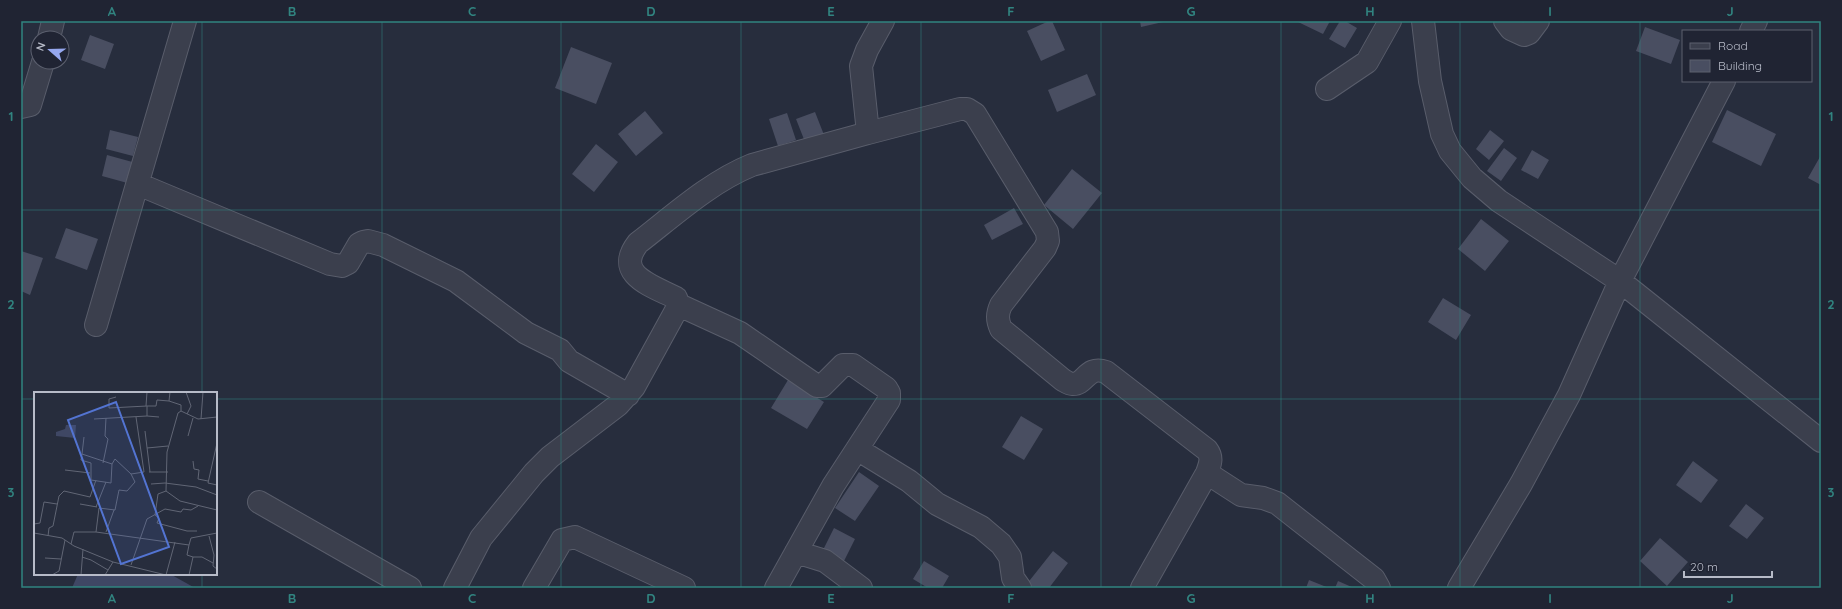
<svg xmlns="http://www.w3.org/2000/svg" width="1842" height="609" font-family="Quicksand,sans-serif">
  <rect width="100%" height="100%" fill="#272d3d"/>
  <path fill="#3f4764" d="M78 574H170L195 588H72Z"/>
  <path fill="#494e61" d="M1049 21H1052L1065 50 1041 61 1027 31Z
    M1140 21H1163V22L1141 27Z
    M1296 21H1330L1323 34Z
    M1340 21H1345L1357 28 1345 48 1329 39Z
    M1645 27 1680 40 1671 64 1636 51Z
    M90 35 114 44 105 69 81 60Z
    M571 47 612 63 596 104 555 88Z
    M1087 74 1096 95 1057 112 1048 90Z
    M1727 110 1776 134 1761 166 1712 142Z
    M645 111 663 133 636 156 618 134Z
    M815 112 826 140 807 147 796 119Z
    M787 113 796 140 778 146 769 119Z
    M110 130 138 137 133 156 106 149Z
    M1490 130 1504 141 1489 160 1476 149Z
    M596 144 618 162 594 192 572 174Z
    M1504 148 1517 158 1501 181 1487 171Z
    M1532 150 1549 160 1538 179 1521 170Z
    M107 155 136 163 131 184 102 176Z
    M1821 155V185L1808 178Z
    M1072 169 1102 193 1073 229 1044 205Z
    M1014 208 1023 224 992 240 984 225Z
    M1481 219 1509 241 1485 271 1458 249Z
    M66 228 98 239 87 270 55 258Z
    M21 251 43 258 30 295 21 291Z
    M1443 298 1471 315 1456 340 1428 322Z
    M788 380 824 402 807 429 771 408Z
    M1021 416 1043 429 1024 460 1002 447Z
    M1693 461 1718 480 1701 503 1676 485Z
    M859 472 879 486 855 521 835 508Z
    M1746 504 1764 518 1747 539 1729 526Z
    M834 528 855 539 844 561 823 550Z
    M1660 538 1688 562 1667 586 1640 561Z
    M1053 551 1068 563 1049 588H1030L1026 585Z
    M924 561 949 576 942 588H928L913 579Z
    M1309 580 1329 588H1306Z
    M1338 581 1354 588H1335Z"/>
  <g fill="none" stroke-linecap="round" stroke-linejoin="round">
    <defs>
      <path id="minor" d="M883 21 867 50 861 66 868 133 960 109H967L975 114 1047 232 1048 241 1045 248 1001 305C997 314 997 320 1001 329L1063 380C1065 381 1069 384 1072 384 1086 385 1086 365 1106 372L1207 450C1213 458 1210 464 1207 473L1142 588
        M1423 21 1430 81 1442 134 1450 151 1472 178 1499 201 1620 281 1821 441
        M1505 21 1511 29 1524 35 1529 33 1538 21
        M1751 31 1756 21
        M49 38 53 21
        M1327 89 1367 62 1390 21
        M21 107 30 105 43 62
        M138 184 330 264 342 266 348 263 359 244 363 242 368 241 383 245 456 281 526 333 560 350 569 361 628 395
        M679 305 740 333 817 386H822L843 365H853L886 388 889 393V400L833 486 776 588
        M96 325 185 21
        M857 449 909 481 937 504 981 527 1001 544 1010 557 1013 578 1020 588
        M1207 473 1241 495 1263 498 1277 503 1374 579 1379 588
        M259 502 410 588
        M796 552 825 561 861 588
        M455 588 481 538 534 473 550 457 618 405 634 387 679 305 676 298C653 286 613 275 638 243 673 216 710 182 752 165L868 133
        M534 588 562 540 575 537 684 588
        M1459 588 1521 484 1569 395 1620 281 1724 81"/>
    </defs>
    <use href="#minor" stroke="#595d6b" stroke-width="24"/>
    <use href="#minor" stroke="#3b3f4d" stroke-width="22"/>
  </g>
  <path fill="none" stroke="#318480" stroke-width="1" stroke-opacity="0.55" d="M202 21V393M382 21V588M561 21V588M741 21V588M921 21V588M1101 21V588M1281 21V588M1460 21V588M1640 21V588M21 210H1821M21 399H35M216 399H1821M202 574V588"/>
  <g transform="translate(34 392)">
    <rect width="183" height="183" fill="#272d3d"/>
    <path d="M32 33H42L41 46 22 44V40L31 37Z" fill="#3f4764"/>
    <path fill="none" stroke="#616675" stroke-width="1" d="M152 0 157 14 153 22M82 5 75 7V16L113 14M135 9 147 13V19M112 14 113 0M113 24 125 25M102 25 110 80 97 82 101 90 93 99 85 98 81 118 65 116 62 140 155 153 157 146 183 141M60 27 113 24V14H122L123 8 135 9 136 0M167 27 169 0M111 39 116 80M154 44 159 26M50 45 48 62 78 72 81 67 97 82M183 51 174 91 183 93M113 56 134 54M48 62 47 68 57 71V88L77 91 78 72M159 69 160 77 165 78 164 87 174 89M69 71 74 47 71 44 72 26M31 78 56 81M115 80H134M117 92 131 91 162 95 183 103M132 99 146 109 183 118M46 112 63 115M62 115 72 90M0 132 6 131 10 110 23 112M163 139H153L123 131 125 126 121 123 124 102 132 99 133 60 144 21 147 19 164 27 183 25M72 140 80 118M0 141 28 146 40 154 79 170 132 183M14 144 15 136 19 134 25 104 30 99 56 105 62 88M175 144 180 163 179 174 183 177M37 152 40 140H62M155 153 153 163 159 165 155 183M48 165 57 168 74 178M159 165H168L179 171M11 166 27 167M97 173 113 127 131 117 147 120 149 117 157 118 164 114M18 183 25 179 31 148M47 183 49 157M71 183 79 170M132 183 141 150"/>
    <path fill="#5374d2" fill-opacity="0.15" stroke="#5374d2" stroke-width="2" d="M82 10 135 155 87 172 34 28Z"/>
    <rect width="183" height="183" fill="none" stroke="#b7bbc8" stroke-width="2"/>
  </g>
  <rect width="1842" height="609" fill="none" stroke="#202433" stroke-width="44"/>
  <rect x="1682" y="30" width="130" height="52" fill="#202433" stroke="#5c606f"/>
  <rect x="1690" y="43" width="20" height="6" fill="#3b3f4d" stroke="#5c606f"/>
  <text x="1718" y="50" font-size="12" fill="#b7bbc8">Road</text>
  <rect x="1690" y="60" width="20" height="12" fill="#494e61" stroke="#5c606f"/>
  <text x="1718" y="70" font-size="12" fill="#b7bbc8">Building</text>
  <g transform="translate(50 50) rotate(290)"><circle r="19" fill="#202433" stroke="#5c606f"/>
  <path d="M0-3L7 15L0 10L-7 15Z" fill="#96a8ef"/>
  <text y="-6" font-size="11" font-weight="bold" text-anchor="middle" fill="#b7bbc8">N</text>
  </g>
  <path d="M1684 571v6h88v-6" fill="none" stroke="#b7bbc8" stroke-width="2"/>
  <text x="1690" y="571" font-size="12" fill="#b7bbc8" stroke="#202433" stroke-width="3" paint-order="stroke">20 m</text>
  <rect x="22" y="22" width="1798" height="565" fill="none" stroke="#318480" stroke-width="1.5"/>
  <g font-size="13" text-anchor="middle" font-weight="bold" fill="#318480">
    <text x="112" y="16">A</text>
    <text x="292" y="16">B</text>
    <text x="472" y="16">C</text>
    <text x="651" y="16">D</text>
    <text x="831" y="16">E</text>
    <text x="1011" y="16">F</text>
    <text x="1191" y="16">G</text>
    <text x="1370" y="16">H</text>
    <text x="1550" y="16">I</text>
    <text x="1730" y="16">J</text>
    <text x="11" y="121">1</text>
    <text x="1831" y="121">1</text>
    <text x="11" y="309">2</text>
    <text x="1831" y="309">2</text>
    <text x="11" y="497">3</text>
    <text x="1831" y="497">3</text>
    <text x="112" y="603">A</text>
    <text x="292" y="603">B</text>
    <text x="472" y="603">C</text>
    <text x="651" y="603">D</text>
    <text x="831" y="603">E</text>
    <text x="1011" y="603">F</text>
    <text x="1191" y="603">G</text>
    <text x="1370" y="603">H</text>
    <text x="1550" y="603">I</text>
    <text x="1730" y="603">J</text>
  </g>
</svg>
